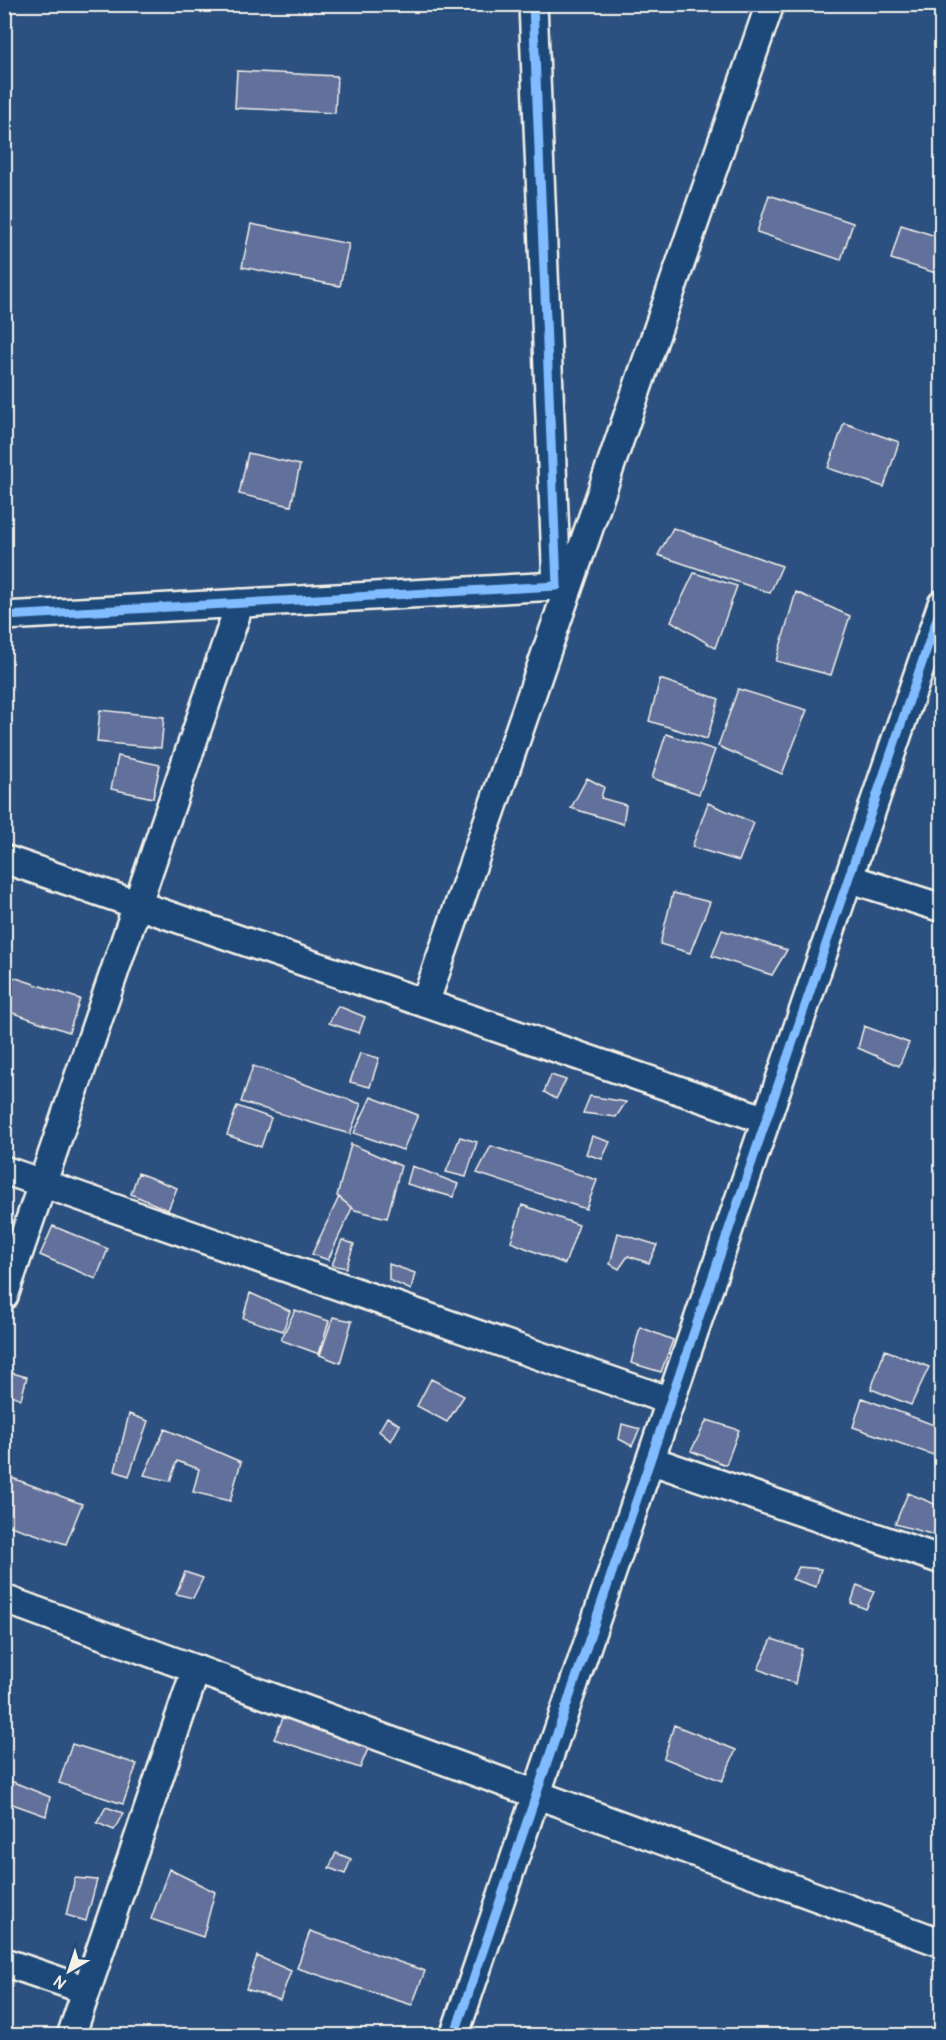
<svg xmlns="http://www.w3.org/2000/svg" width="946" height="2040" font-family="Pangolin,sans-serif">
  <rect width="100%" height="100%" fill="#2c5181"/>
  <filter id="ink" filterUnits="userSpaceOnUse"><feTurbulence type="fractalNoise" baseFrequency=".0167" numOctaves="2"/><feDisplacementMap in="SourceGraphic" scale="12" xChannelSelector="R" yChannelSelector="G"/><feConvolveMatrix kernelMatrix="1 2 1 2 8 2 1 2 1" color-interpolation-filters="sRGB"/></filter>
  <g filter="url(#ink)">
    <path fill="#626f9c" stroke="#f4f1e8" stroke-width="1.5" d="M237 71 337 76 335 113 235 108Z
      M769 195 853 223 841 260 757 232Z
      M251 224 349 244 340 286 242 267Z
      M901 225 942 238V275L891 259Z
      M844 423 899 442 884 487 828 468Z
      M248 453 300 465 291 506 239 494Z
      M673 528 782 566 770 593 658 555Z
      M694 573 737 586 715 648 671 621Z
      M796 592 850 616 831 675 776 661Z
      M660 679 719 699 707 739 649 721Z
      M738 689 807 710 782 774 718 746Z
      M100 710 164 717 161 748 97 742Z
      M666 734 715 750 699 794 652 778Z
      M118 756 160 765 153 798 111 789Z
      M587 778 604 787 601 798 626 805 623 824 571 808Z
      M708 803 754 823 739 861 692 847Z
      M673 893 710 902 690 953 660 944Z
      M722 930 787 950 772 975 712 956Z
      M4 974 80 999 69 1032 4 1010Z
      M338 1006 365 1017 359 1033 329 1023Z
      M864 1026 909 1043 899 1066 858 1048Z
      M938 1046 942 1048V1078L933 1075Z
      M360 1053 379 1058 370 1087 350 1082Z
      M253 1066 361 1104 350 1134 241 1102Z
      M551 1075 566 1080 556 1099 544 1092Z
      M590 1096 626 1102 616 1117 583 1113Z
      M371 1097 418 1115 403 1150 354 1133Z
      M237 1106 271 1118 261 1147 227 1135Z
      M592 1136 610 1142 602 1159 586 1154Z
      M460 1137 477 1142 466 1177 446 1172Z
      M351 1144 401 1166 387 1218 355 1210 337 1196Z
      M491 1146 597 1180 586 1209 477 1173Z
      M412 1166 458 1184 453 1197 407 1184Z
      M138 1173 177 1188 168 1210 131 1194Z
      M339 1197 352 1208 328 1260 312 1254Z
      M522 1205 579 1225 565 1264 511 1242Z
      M53 1226 108 1249 96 1279 40 1255Z
      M618 1233 657 1245 649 1263 628 1256 619 1269 610 1264Z
      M342 1240 354 1244 346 1268 332 1265Z
      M389 1264 415 1273 411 1290 389 1280Z
      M250 1293 290 1311 283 1331 243 1318Z
      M295 1310 329 1321 319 1354 281 1340Z
      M333 1317 352 1321 340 1363 320 1355Z
      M640 1327 673 1340 661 1372 631 1363Z
      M885 1350 929 1367 911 1405 871 1389Z
      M12 1373 27 1377 21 1399 4 1392Z
      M431 1379 464 1396 447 1422 417 1406Z
      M862 1398 942 1428V1458L853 1427Z
      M129 1414 148 1421 129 1476 115 1471Z
      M387 1417 400 1425 391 1441 379 1431Z
      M707 1420 739 1430 726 1465 691 1451Z
      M622 1424 640 1429 632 1446 619 1439Z
      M165 1429 241 1462 230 1501 193 1492 199 1469 177 1461 170 1481 144 1475Z
      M4 1475 82 1504 66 1544 4 1524Z
      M908 1493 942 1507V1537L895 1524Z
      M799 1567 821 1569 816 1587 792 1579Z
      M185 1572 203 1578 193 1598 176 1594Z
      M857 1585 874 1592 866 1609 851 1603Z
      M772 1639 802 1649 795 1684 758 1669Z
      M287 1709 372 1739 360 1768 274 1739Z
      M674 1725 736 1750 722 1781 664 1758Z
      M72 1744 137 1764 123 1804 59 1783Z
      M6 1779 50 1797 46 1816 4 1801Z
      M106 1807 123 1813 114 1830 97 1823Z
      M336 1853 351 1859 345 1874 329 1868Z
      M169 1869 215 1892 203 1937 151 1919Z
      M75 1878 97 1880 86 1921 66 1915Z
      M310 1931 425 1971 412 2005 297 1968Z
      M257 1956 291 1971 280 2000 246 1989Z"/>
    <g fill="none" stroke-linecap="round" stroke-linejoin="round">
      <defs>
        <path id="minor" d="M4 616 557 586 533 4
          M4 859 766 1120
          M848 878 942 908
          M425 1003 770 4
          M4 1170 670 1401
          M4 1296 240 603
          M650 1460 942 1560
          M4 1599 942 1943
          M4 1962 86 1990
          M71 2036 196 1669
          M454 2036 942 604"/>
      </defs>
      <use href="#minor" stroke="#f4f1e8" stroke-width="32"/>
      <use href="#minor" stroke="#1f4a7a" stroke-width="27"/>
      <defs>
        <path id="cycleway" d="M4 616 557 586 533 4
          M454 2036 942 604"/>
      </defs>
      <use href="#cycleway" stroke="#1f4a7a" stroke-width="13"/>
      <use href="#cycleway" stroke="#80bcff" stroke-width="9"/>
    </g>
  </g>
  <rect width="946" height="2040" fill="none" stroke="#1f4a7a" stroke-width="24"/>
  <rect x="12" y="12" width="922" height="2016" fill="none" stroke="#f4f1e8" stroke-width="2" filter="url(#ink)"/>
  <g transform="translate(69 1971) rotate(219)" stroke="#1f4a7a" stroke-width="4.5" paint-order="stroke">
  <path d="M0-4.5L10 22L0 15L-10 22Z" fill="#f4f1e8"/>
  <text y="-9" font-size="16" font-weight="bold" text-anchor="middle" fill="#f4f1e8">N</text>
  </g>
</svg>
